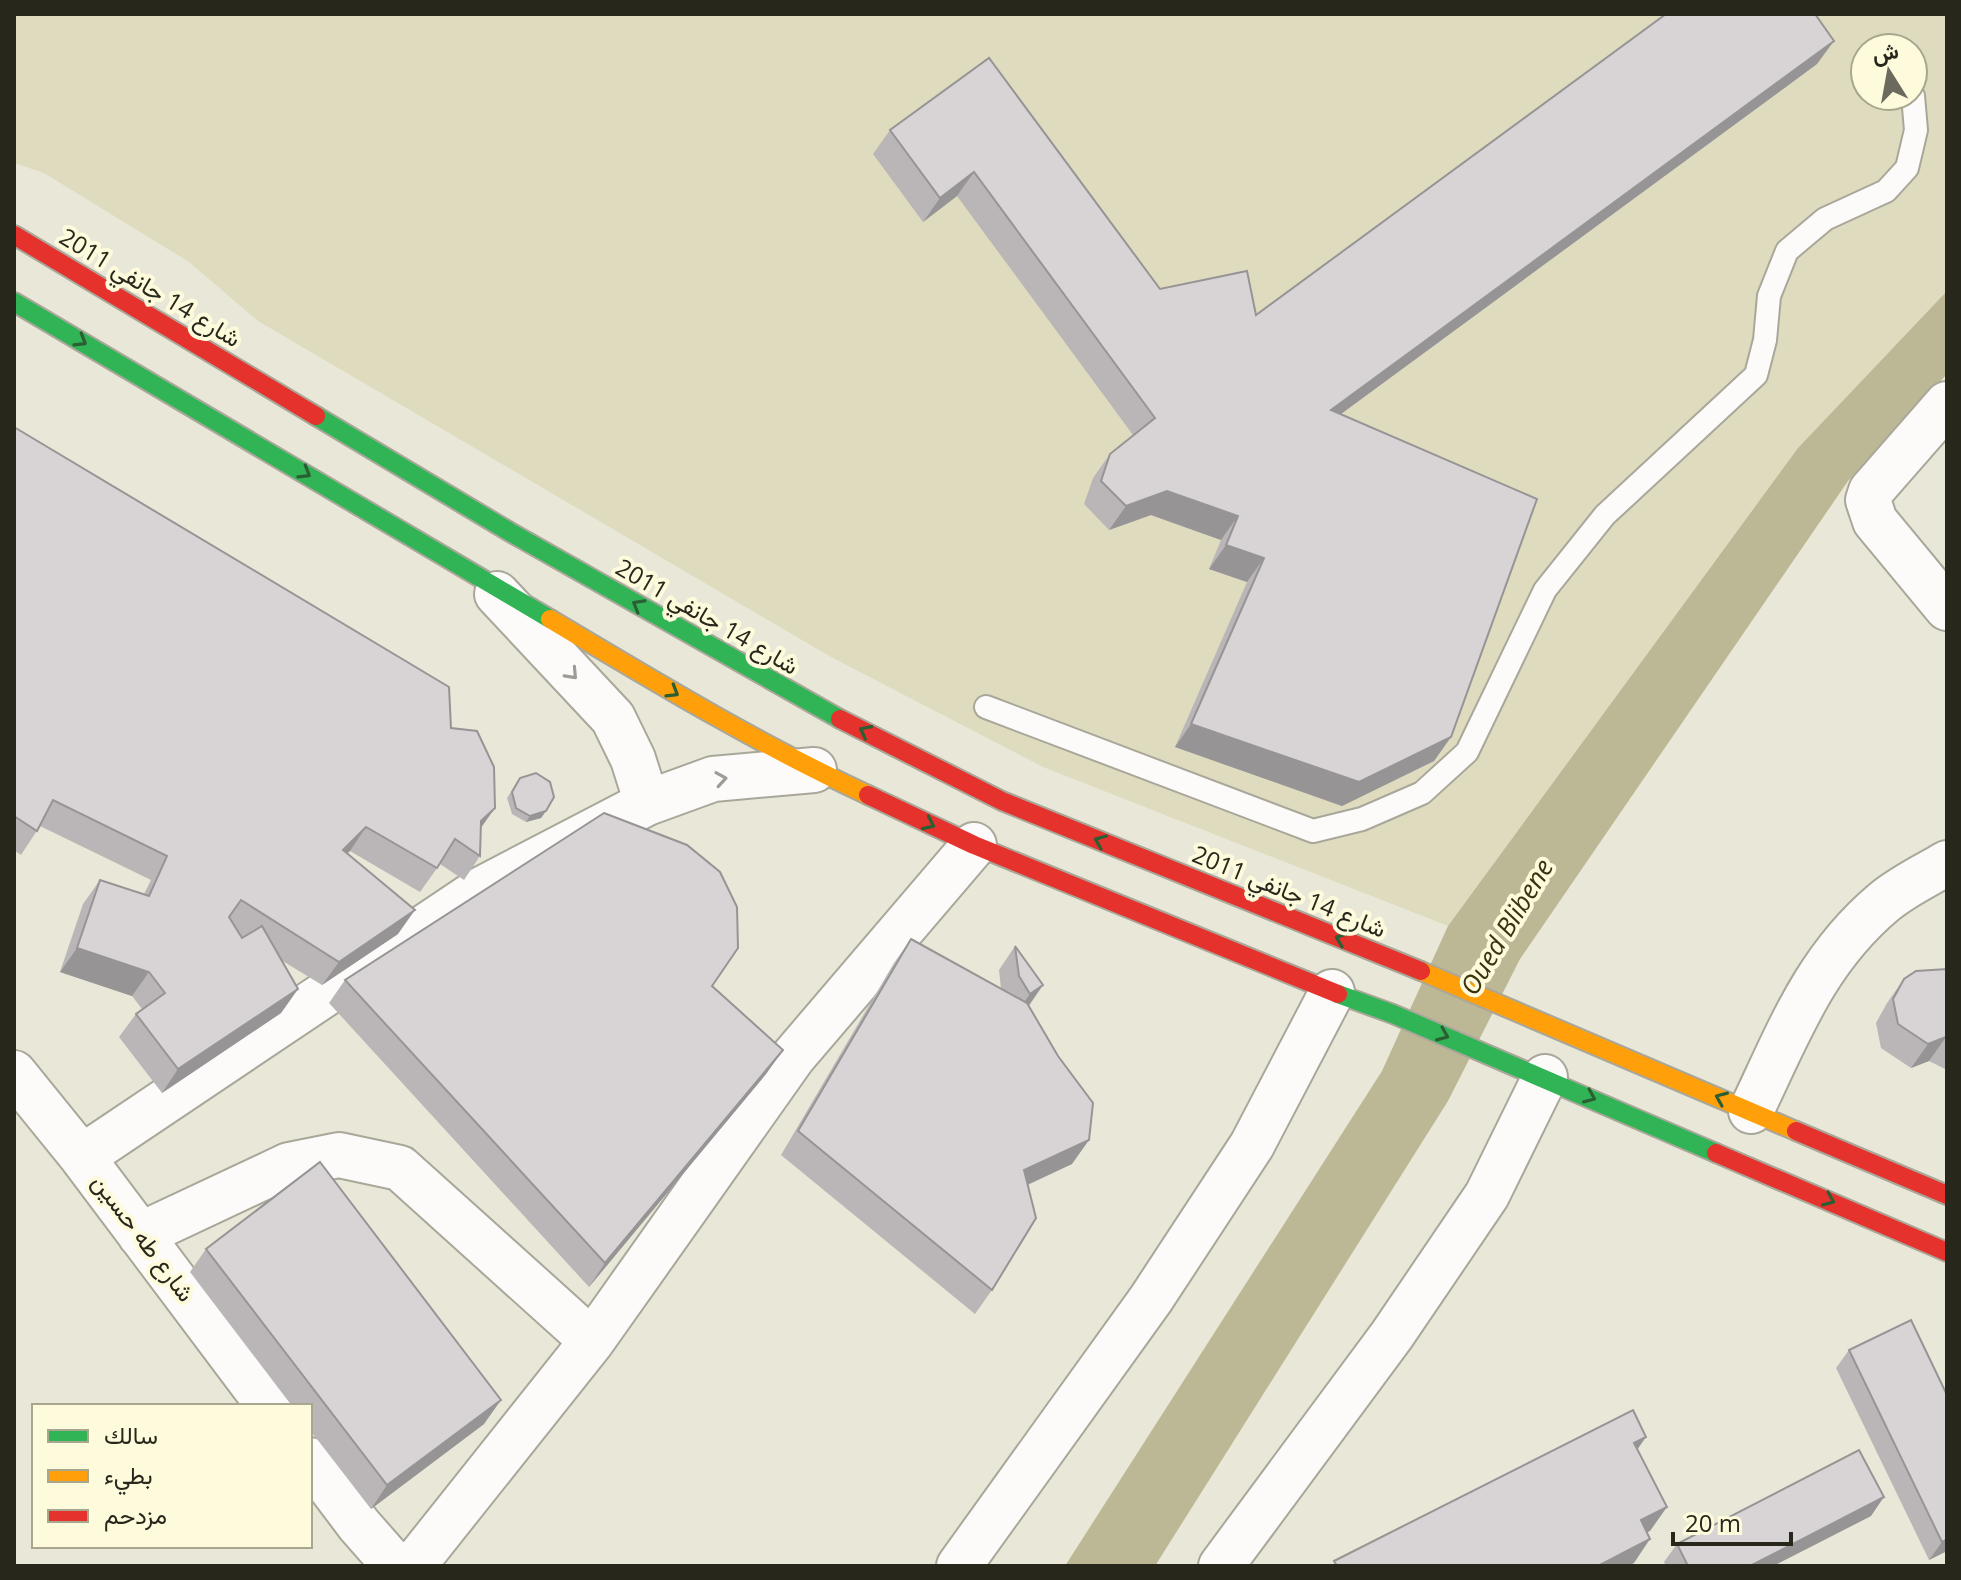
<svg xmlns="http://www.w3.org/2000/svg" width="1961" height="1580" font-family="'Open Sans',Vazirmatn,sans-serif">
  <rect width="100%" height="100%" fill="#e9e7d7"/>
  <path fill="#dfdbbf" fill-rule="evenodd" d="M14 14H1947V291L1798 448 1448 926 1043 767 831 657 258 321 189 262 44 173 14 163ZM1865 48H1913V96H1865Z"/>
  <path fill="#bcb794" d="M1947 291V374L1848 481 1520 959 1448 1101 1155 1566H1065L1382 1071 1448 926 1798 448Z"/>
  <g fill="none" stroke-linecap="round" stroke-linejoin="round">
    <defs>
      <path id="lane" d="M986 707 1313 831 1362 819 1422 793 1467 752 1545 590 1605 515 1756 375 1765 340 1769 296 1787 251 1825 219 1886 191 1907 168 1916 130 1913 96"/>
      <path id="street" d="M1947 404 1871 491 1868 500 1875 521 1947 608
        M497 594 613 718 633 759 647 803
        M14 1073 82 1157 269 1406
        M1751 1111C1789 1032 1815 960 1884 902 1903 886 1927 875 1947 863
        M82 1157 480 890 647 803 713 779 814 770
        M140 1235 289 1165 339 1155 400 1168 592 1341
        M310 1460 359 1525 395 1566
        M413 1566 592 1341 793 1057 974 845
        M959 1566 1151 1299 1252 1145 1332 992
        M1221 1566 1392 1335 1487 1195 1545 1077"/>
      <path id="fast" d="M14 302 550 619
        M316 416 510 532 840 719
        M1338 994 1393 1014 1716 1153"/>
      <path id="slow" d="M550 619C654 681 758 744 868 795
        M1421 971 1796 1131"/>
      <path id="jam" d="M14 235 316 416
        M840 719 1002 801 1421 971
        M868 795 974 845 1338 994
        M1796 1131 1947 1195
        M1716 1153 1947 1252"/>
    </defs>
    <use href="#lane" stroke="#a9a79a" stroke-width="26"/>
    <use href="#street" stroke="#a9a79a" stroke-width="48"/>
    <use href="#fast" stroke="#a9a79a" stroke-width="22"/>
    <use href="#slow" stroke="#a9a79a" stroke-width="22"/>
    <use href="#jam" stroke="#a9a79a" stroke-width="22"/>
    <use href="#lane" stroke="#fcfbf9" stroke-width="22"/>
    <use href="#street" stroke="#fcfbf9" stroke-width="44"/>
    <use href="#fast" stroke="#30b455" stroke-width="18"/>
    <use href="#slow" stroke="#ff9f0a" stroke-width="18"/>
    <use href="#jam" stroke="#e5322d" stroke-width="18"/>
  </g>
  <path fill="#bab6b7" d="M989 58 1160 289 1256 315 1817 64 1341 414 1451 737 1434 761 1342 806 1175 747 1247 582 1209 569 1221 540 1151 515 1109 530 1084 504 1093 478 1110 454 1133 435 957 196 923 222 873 154 890 130Z
    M14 427 451 728 481 829 480 856 464 880 440 864 420 892 350 851 347 853 398 934 322 985 281 960 298 989 281 1013 162 1093 119 1037 136 1014 142 1009 132 996 60 972 83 904 100 880 144 894 151 880 40 826 21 855 14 850Z
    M520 778 546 811 541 818 526 822 512 814 507 798Z
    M911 939 1001 989 999 970 1015 946 1043 985 1029 1006 1072 1164 1028 1185 992 1290 975 1314 781 1155 894 963Z
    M1947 967V1070L1929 1061 1911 1068 1881 1048 1876 1023 1887 1003 1904 979 1946 969Z
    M345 980 712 986 783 1050 766 1074 589 1287 329 1003Z
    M206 1249 484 1424 371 1509 310 1430V1406H292L190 1272Z
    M1849 1350 1947 1551 1929 1560 1836 1368Z
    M1871 1516 1773 1566H1666L1664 1562 1677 1544Z"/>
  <path fill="#979495" d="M1834 41 1817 64 1315 433 1331 410Z
    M974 172 957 196 923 222 940 198Z
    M1167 491 1238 516 1221 540 1151 515 1109 530 1126 506Z
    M1226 545 1264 558 1247 582 1209 569Z
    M1191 724 1451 737 1434 761 1342 806 1175 747Z
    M495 808 478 832 481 821Z
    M546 811 541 818 526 822 530 816Z
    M366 827 350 851 326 874 343 850Z
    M415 910 398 934 322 985 339 962Z
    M77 948 149 972 132 996 60 972Z
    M1043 985 1026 1009 1013 1017 1030 994Z
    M298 989 281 1013 162 1093 178 1069Z
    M1946 1037 1929 1061 1911 1068 1928 1044Z
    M783 1050 766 1074 589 1287 605 1263Z
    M1089 1140 1072 1164 1007 1194 1024 1170Z
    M501 1400 484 1424 371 1509 387 1485Z
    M1646 1437 1630 1460 1634 1443Z
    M1884 1497 1871 1516 1773 1566H1750Z
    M1667 1507 1650 1531 1624 1544 1641 1520Z
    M1650 1539 1634 1563 1628 1566H1598Z
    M1947 1539V1551L1929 1560 1942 1542Z"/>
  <path fill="#d8d4d5" stroke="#979495" stroke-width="2" d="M1666 14H1815L1834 41 1331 410 1537 499 1451 737 1359 782 1191 724 1264 558 1226 545 1238 516 1167 491 1126 506 1101 481 1110 454 1155 418 974 172 940 198 890 130 989 58 1160 289 1247 271 1256 315Z
    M14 427 449 687 451 728 477 731 494 767 495 808 481 821 480 856 455 839 437 868 366 827 343 850 415 910 339 962 241 900 229 917 242 938 262 926 298 989 178 1069 136 1014 165 993 149 972 77 948 100 880 149 896 167 856 53 800 37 831 14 816Z
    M536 773 550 782 554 797 546 811 530 816 516 808 512 792 520 778Z
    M604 813 687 845 720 872 737 907 738 948 712 986 783 1050 605 1263 345 980Z
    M911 939 1027 1003 1058 1056 1093 1103 1089 1140 1024 1170 1036 1218 992 1290 798 1131Z
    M1015 946 1043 985 1030 994 1019 976Z
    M1947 969V1038L1946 1037 1928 1044 1898 1024 1893 999 1904 979 1916 971Z
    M320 1162 501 1400 387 1485 206 1249Z
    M1911 1320 1947 1395V1539L1942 1542 1849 1350Z
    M1633 1410 1646 1437 1634 1443 1667 1507 1641 1520 1650 1539 1598 1566H1337L1334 1561Z
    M1859 1450 1884 1497 1750 1566H1688L1677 1544Z"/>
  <defs><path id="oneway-chevron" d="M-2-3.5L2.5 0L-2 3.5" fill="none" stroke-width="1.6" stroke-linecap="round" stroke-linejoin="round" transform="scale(2)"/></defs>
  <g stroke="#2b5f33">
    <use href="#oneway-chevron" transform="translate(81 341) rotate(31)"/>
    <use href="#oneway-chevron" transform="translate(305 473) rotate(31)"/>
    <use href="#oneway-chevron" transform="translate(638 605) rotate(-150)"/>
    <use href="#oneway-chevron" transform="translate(673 692) rotate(31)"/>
    <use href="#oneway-chevron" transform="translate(865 731) rotate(-153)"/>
    <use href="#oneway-chevron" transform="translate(929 824) rotate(25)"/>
    <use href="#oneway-chevron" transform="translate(1100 841) rotate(-158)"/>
    <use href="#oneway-chevron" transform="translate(1341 939) rotate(-158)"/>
    <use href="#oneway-chevron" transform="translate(1443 1035) rotate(23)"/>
    <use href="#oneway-chevron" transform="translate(1590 1097) rotate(23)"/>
    <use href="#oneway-chevron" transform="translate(1721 1098) rotate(-157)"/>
    <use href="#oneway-chevron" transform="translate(1829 1200) rotate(23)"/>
  </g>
  <g stroke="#9d9c96">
    <use href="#oneway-chevron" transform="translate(572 674) rotate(47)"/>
    <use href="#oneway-chevron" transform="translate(721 779) rotate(-9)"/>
  </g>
  <g text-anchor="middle" stroke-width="8" stroke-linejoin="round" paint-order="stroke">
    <g font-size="24" fill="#28271c" stroke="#fefadc">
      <text transform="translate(150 288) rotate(31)" y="8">شارع 14 جانفي 2011</text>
      <text transform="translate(707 617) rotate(30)" y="8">شارع 14 جانفي 2011</text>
      <text transform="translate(1289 892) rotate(22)" y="8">شارع 14 جانفي 2011</text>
      <text transform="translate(143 1238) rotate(53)" y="8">شارع طه حسين</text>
    </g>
    <g font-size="26" font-style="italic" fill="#39330e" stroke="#fefadc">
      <text transform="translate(1507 927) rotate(-59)" y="9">Oued Blibene</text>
    </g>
  </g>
  <rect width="1961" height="1580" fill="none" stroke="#28271c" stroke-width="32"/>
  <rect x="32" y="1404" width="280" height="144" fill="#fefadc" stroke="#a8a68f" stroke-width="2"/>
  <rect x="48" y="1430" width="40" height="12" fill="#30b455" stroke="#a8a68f" stroke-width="2"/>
  <text x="104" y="1444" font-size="24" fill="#28271c">سالك</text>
  <rect x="48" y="1470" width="40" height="12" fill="#ff9f0a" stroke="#a8a68f" stroke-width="2"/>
  <text x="104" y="1484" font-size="24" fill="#28271c">بطيء</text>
  <rect x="48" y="1510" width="40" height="12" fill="#e5322d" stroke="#a8a68f" stroke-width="2"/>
  <text x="104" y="1524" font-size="24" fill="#28271c">مزدحم</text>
  <g transform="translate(1889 72) rotate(349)"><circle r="38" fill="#fefadc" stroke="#a8a68f" stroke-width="2"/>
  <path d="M0-6L14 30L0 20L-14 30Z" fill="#6c6a5d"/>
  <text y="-12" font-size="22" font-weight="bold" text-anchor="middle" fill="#28271c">ش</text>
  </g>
  <path d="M1673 1532v12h118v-12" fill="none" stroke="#28271c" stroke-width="4"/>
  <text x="1685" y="1532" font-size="24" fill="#28271c" stroke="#fefadc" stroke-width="6" paint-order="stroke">20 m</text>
</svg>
